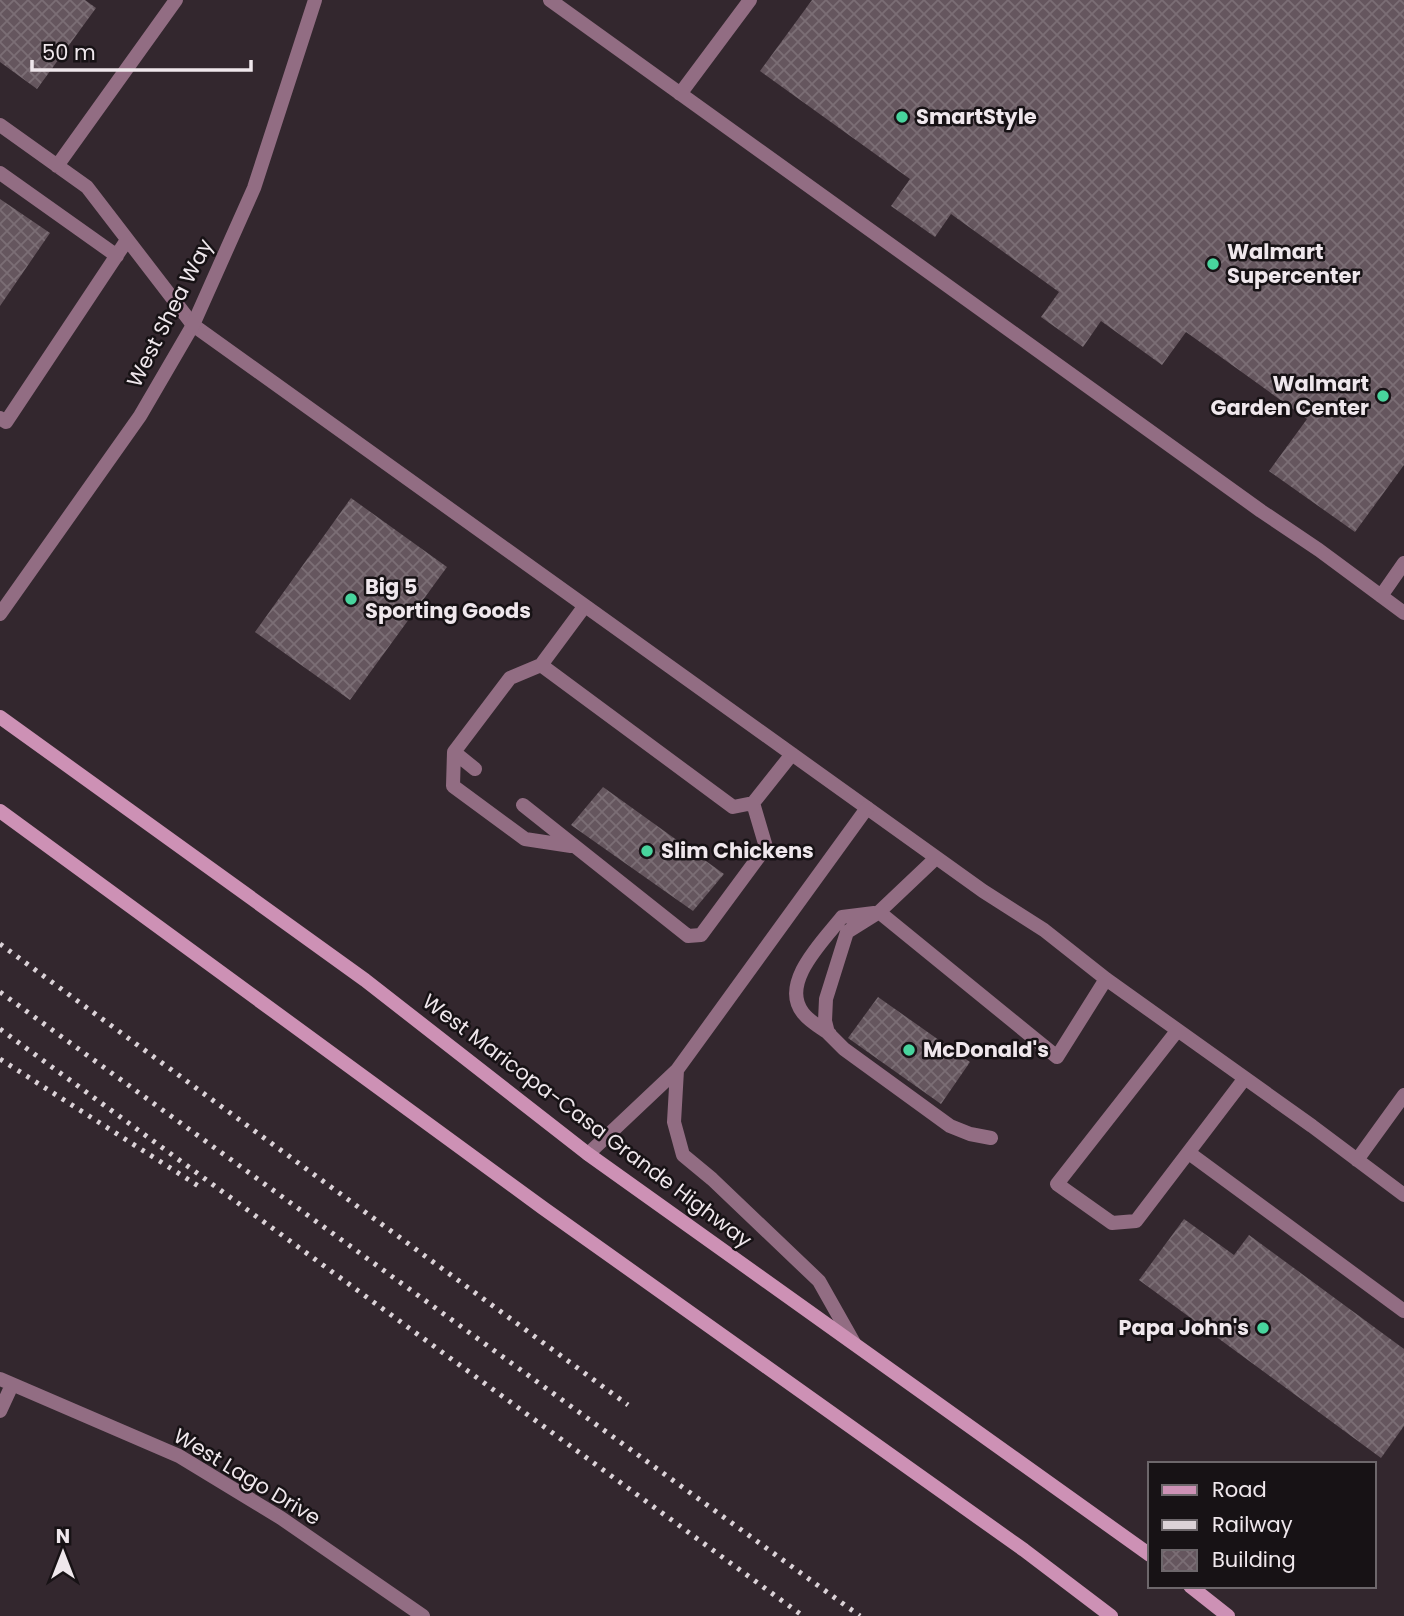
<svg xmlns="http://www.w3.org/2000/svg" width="1404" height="1616" font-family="Poppins,sans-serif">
  <defs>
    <pattern id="building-cross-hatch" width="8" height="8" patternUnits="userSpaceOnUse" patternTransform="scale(1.75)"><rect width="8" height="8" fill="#65565e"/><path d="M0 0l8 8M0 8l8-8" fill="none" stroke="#7b6e75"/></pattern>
  </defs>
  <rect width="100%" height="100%" fill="#33272e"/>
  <path fill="url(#building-cross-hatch)" d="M0 0H85L96 8 37 89 0 62Z
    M812 0H1404V465L1355 532 1269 471 1307 419 1186 332 1162 365 1101 321 1083 347 1041 317 1059 292 951 214 935 237 891 206 910 179 760 71Z
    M0 199 50 233 0 306Z
    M351 498 447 567 350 700 255 632Z
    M603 787 724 874 693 911 571 825Z
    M878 997 970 1062 941 1104 848 1038Z
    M1184 1219 1234 1255 1249 1235 1404 1349V1426L1381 1458 1139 1280Z"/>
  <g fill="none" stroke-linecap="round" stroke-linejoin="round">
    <path stroke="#926d83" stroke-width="14" d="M550 0 1261 511 1319 550 1404 613
      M680 94 750 0
      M0 125 87 187 193 325 983 891 1044 930 1106 979 1312 1126 1404 1195
      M57 166 176 0
      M0 173 117 256
      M0 418 6 422 127 240
      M1381 596 1404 563
      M584 607 541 665 733 807 753 803 792 754
      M454 752 453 786 525 839 571 846
      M475 769 454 752 510 678 541 665
      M523 805 688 936 701 935 766 847 753 803
      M936 858 879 912 1057 1057 1106 979
      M879 912 847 932 826 999 825 1021 828 1033 844 1049 950 1126 970 1134 991 1138
      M1177 1031 1057 1184 1112 1223 1136 1221 1245 1078
      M830 1034C821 1028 810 1022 803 1013 779 983 824 940 842 917L874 913
      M1189 1153 1404 1311
      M1357 1160 1404 1095"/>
    <path stroke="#926d83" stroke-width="14" d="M0 614 140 416 193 325 254 188 315 0
      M677 1070 674 1122 683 1155 712 1179 819 1281 854 1343
      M588 1154 677 1070 867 808
      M0 1379 179 1456 281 1518 423 1616
      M0 1411 12 1385"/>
    <path stroke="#cd91b5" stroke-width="14" d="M0 717 365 980 588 1154 1150 1555
      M0 811 543 1208 1024 1550 1111 1616
      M1190 1586 1228 1616"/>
    <path stroke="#dbd2d7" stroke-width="5" stroke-dasharray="3.5 7" stroke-linecap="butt" d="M0 944 628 1405
      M0 992 860 1616
      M0 1029 803 1616
      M0 1059 200 1187"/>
  </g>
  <g fill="#48d49d" stroke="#171215" stroke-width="2.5">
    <circle cx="902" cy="117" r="7"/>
    <circle cx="1213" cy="264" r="7"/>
    <circle cx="1383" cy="396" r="7"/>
    <circle cx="351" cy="599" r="7"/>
    <circle cx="647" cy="851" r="7"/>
    <circle cx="909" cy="1050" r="7"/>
    <circle cx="1263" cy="1328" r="7"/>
  </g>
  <g text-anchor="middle" stroke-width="5" stroke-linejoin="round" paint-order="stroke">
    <g font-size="21" font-weight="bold" fill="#efe7ec" stroke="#171215" text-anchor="start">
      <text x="916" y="124">SmartStyle</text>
      <text x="1227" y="259">Walmart<tspan x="1227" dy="24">Supercenter</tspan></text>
      <text x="1369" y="391" text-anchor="end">Walmart<tspan x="1369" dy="24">Garden Center</tspan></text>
      <text x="365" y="594">Big 5<tspan x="365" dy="24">Sporting Goods</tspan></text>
      <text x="661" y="858">Slim Chickens</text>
      <text x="923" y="1057">McDonald's</text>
      <text x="1249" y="1335" text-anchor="end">Papa John's</text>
    </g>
    <g font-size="21" fill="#efe7ec" stroke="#171215">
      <text transform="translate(170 313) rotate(-63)" y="7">West Shea Way</text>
      <text transform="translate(587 1121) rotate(37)" y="7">West Maricopa-Casa Grande Highway</text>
      <text transform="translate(247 1477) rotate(31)" y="7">West Lago Drive</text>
    </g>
  </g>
  <rect x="1148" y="1462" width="228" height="126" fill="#171215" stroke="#6d676b" stroke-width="2"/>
  <rect x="1162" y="1485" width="35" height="10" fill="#cd91b5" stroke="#6d676b" stroke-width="2"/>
  <text x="1212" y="1497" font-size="21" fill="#efe7ec">Road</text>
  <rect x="1162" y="1520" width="35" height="10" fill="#dbd2d7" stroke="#6d676b" stroke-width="2"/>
  <text x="1212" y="1532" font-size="21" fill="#efe7ec">Railway</text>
  <rect x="1162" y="1550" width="35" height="21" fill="url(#building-cross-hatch)" stroke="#6d676b" stroke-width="2"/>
  <text x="1212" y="1567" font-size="21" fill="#efe7ec">Building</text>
  <g transform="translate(63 1553)" stroke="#171215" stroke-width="5" paint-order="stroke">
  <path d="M0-5L12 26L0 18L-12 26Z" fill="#efe7ec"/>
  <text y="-10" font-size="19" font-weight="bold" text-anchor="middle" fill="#efe7ec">N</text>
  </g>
  <path d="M32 60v10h219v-10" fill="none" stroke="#efe7ec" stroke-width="3.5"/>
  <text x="42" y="60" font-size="21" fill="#efe7ec" stroke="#171215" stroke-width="5" paint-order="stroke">50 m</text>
</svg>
